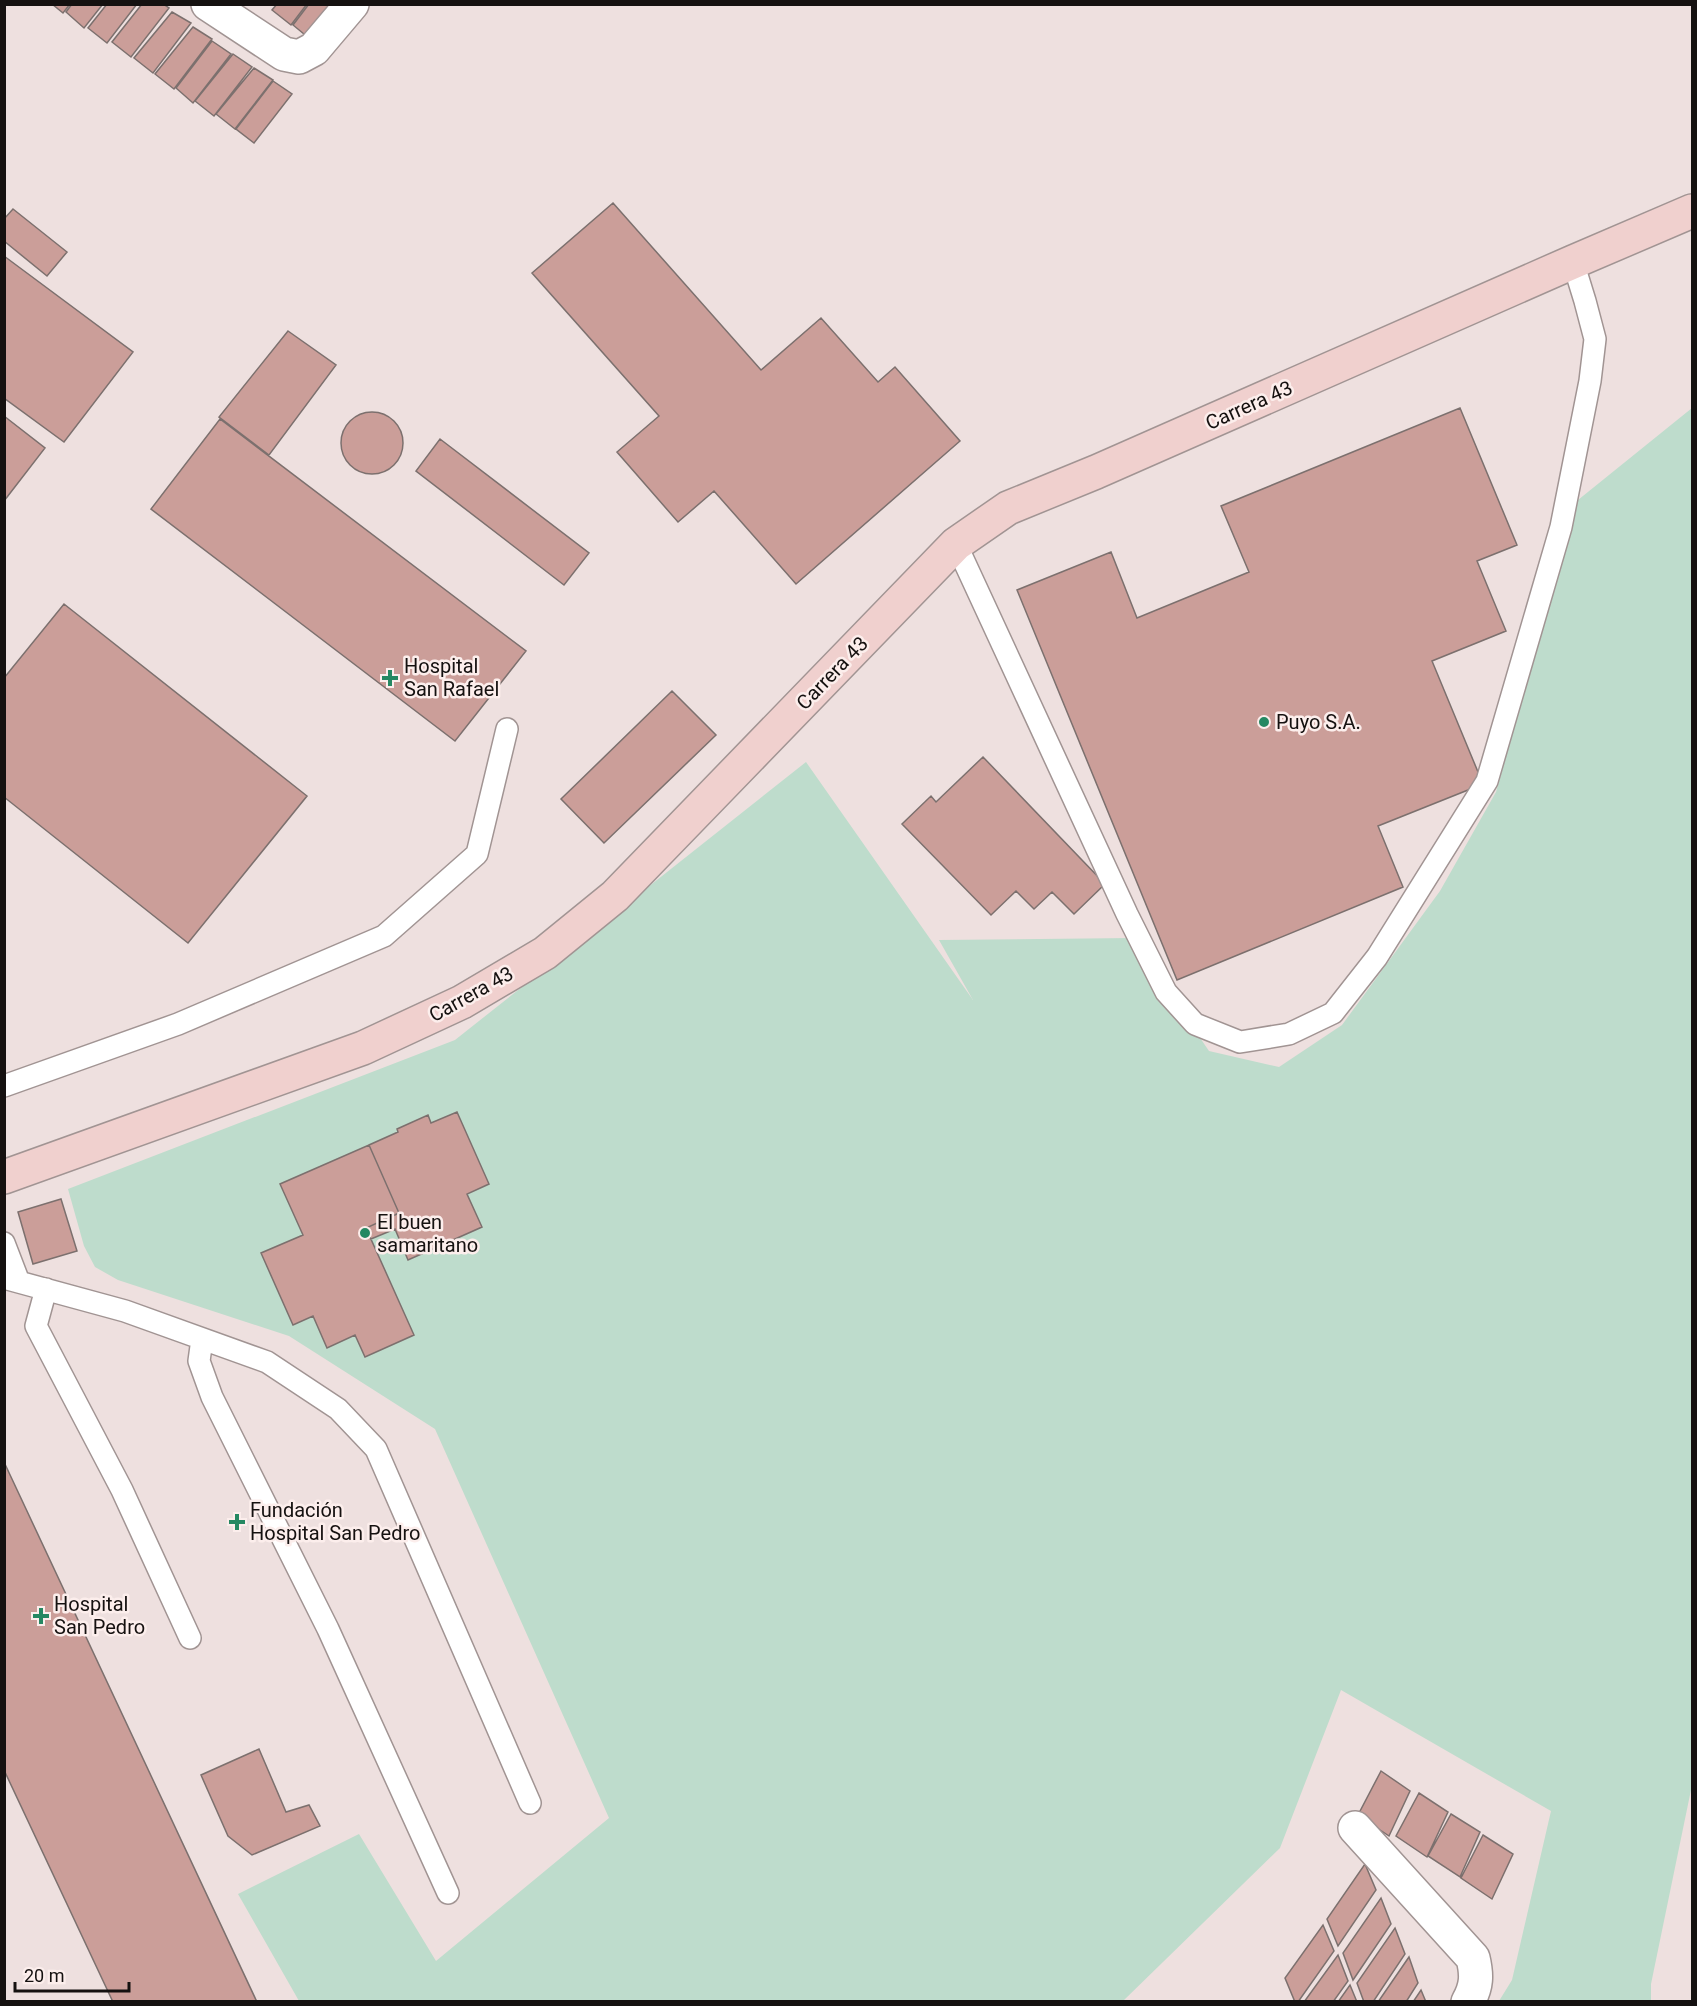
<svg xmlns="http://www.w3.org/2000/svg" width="1697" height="2006" font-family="Roboto,sans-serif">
  <rect width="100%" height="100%" fill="#eee0df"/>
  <path fill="#bedccc" d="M1692 408V1785L1651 1984V2001H1499L1512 1980 1551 1811 1341 1690 1280 1848 1123 2001H299L238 1894 359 1834 436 1961 609 1818 435 1429 289 1336 118 1280 95 1267 84 1246 68 1189 455 1040 806 762 973 1000 939 940 1132 938 1209 1051 1279 1067 1342 1025 1440 891 1496 792 1578 500Z"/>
  <path fill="#cb9e99" stroke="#7c706e" stroke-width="1.5" d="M52 4H70L63 13Z
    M72 4H103L84 28 66 12Z
    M107 4H137L107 43 88 28Z
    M142 4H163L169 8 131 57 112 42Z
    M277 4H307L291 25 272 10Z
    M309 4H337L310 39 293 25Z
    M172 12 191 23 153 73 134 58Z
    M193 27 212 39 174 89 155 74Z
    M212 41 231 54 193 103 176 88Z
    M233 54 252 67 214 116 195 101Z
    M254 68 273 80 235 129 216 114Z
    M273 81 292 94 254 143 236 129Z
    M613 203 761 370 821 318 878 382 895 367 960 441 796 584 714 491 678 522 617 452 659 416 532 273Z
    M13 209 67 252 47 276 4 241V219Z
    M4 256 133 352 64 442 4 398Z
    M288 331 336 365 269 455 219 417Z
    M1460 408 1517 545 1477 561 1506 631 1432 661 1483 784 1378 826 1403 887 1177 980 1017 590 1111 552 1137 618 1249 572 1221 506Z
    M341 443a31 31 0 1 1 62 0a31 31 0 1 1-62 0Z
    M4 416 45 448 4 501Z
    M220 419 526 651 455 741 151 509Z
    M440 439 589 553 564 585 416 471Z
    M64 604 307 796 188 943 4 797V678Z
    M672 691 716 735 604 843 561 799Z
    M983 757 1105 884 1074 914 1052 892 1034 909 1016 891 991 915 902 824 931 796 936 802Z
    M457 1112 489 1184 467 1194 482 1227 408 1260 395 1229 371 1239 366 1228 399 1213 369 1145 398 1132 397 1129 428 1115 431 1123Z
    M369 1145 399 1213 366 1228 414 1335 365 1357 355 1335 327 1348 313 1316 293 1325 261 1253 303 1235 280 1184Z
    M61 1199 77 1251 33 1264 18 1212Z
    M4 1462 257 2002H113L4 1770Z
    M259 1749 286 1812 309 1805 320 1826 252 1855 228 1836 201 1775Z
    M1381 1771 1410 1791 1389 1836 1358 1815Z
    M1419 1793 1448 1812 1427 1857 1396 1836Z
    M1451 1814 1480 1832 1460 1877 1428 1856Z
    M1483 1835 1513 1854 1492 1899 1461 1878Z
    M1365 1864 1376 1890 1338 1946 1327 1919Z
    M1381 1898 1391 1924 1353 1980 1343 1953Z
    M1323 1925 1334 1951 1298 2002H1295L1285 1978Z
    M1395 1928 1405 1954 1373 2002H1364L1357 1983Z
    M1338 1955 1348 1981 1333 2002H1304Z
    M1409 1957 1418 1983 1406 2002H1378Z
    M1350 1985 1357 2002H1338Z
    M1421 1990 1426 2002H1413Z"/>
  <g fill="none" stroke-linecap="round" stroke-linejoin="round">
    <defs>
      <path id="lane" d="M956 544 1127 914 1166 992 1195 1024 1240 1042 1289 1034 1333 1013 1377 957 1487 781 1561 527 1590 381 1595 339 1585 301 1573 262
        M4 1086 178 1024 384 936 477 854 507 729
        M4 1243 19 1282
        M4 1278 125 1311 267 1362 338 1409 376 1449 530 1803
        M46 1289 36 1326 122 1490 190 1638
        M202 1339 199 1361 212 1397 328 1629 448 1893"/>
      <path id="street" d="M208 4 284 54 299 57 314 49 352 4
        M1355 1828 1473 1958C1477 1975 1477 1986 1468 2002"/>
      <path id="secondary" d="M4 1177 363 1048 462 1002 545 953 615 896 956 544 1008 508 1096 472 1573 262 1692 211"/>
    </defs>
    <use href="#lane" stroke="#a19493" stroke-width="24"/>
    <use href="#street" stroke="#a19493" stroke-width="36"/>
    <use href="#secondary" stroke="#a19493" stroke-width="36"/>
    <use href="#lane" stroke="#fff" stroke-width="21"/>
    <use href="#street" stroke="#fff" stroke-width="33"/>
    <use href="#secondary" stroke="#f0d0ce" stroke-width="33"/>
  </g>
  <g fill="#258862" stroke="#fceeec" stroke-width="2">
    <path d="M387 669h6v6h6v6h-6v6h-6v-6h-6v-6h6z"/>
    <circle cx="1264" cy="722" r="6"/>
    <circle cx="365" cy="1233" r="6"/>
    <path d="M234 1513h6v6h6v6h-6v6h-6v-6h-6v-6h6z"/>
    <path d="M38 1607h6v6h6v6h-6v6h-6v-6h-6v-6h6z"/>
  </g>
  <g text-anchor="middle" stroke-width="5" stroke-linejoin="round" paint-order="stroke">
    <g font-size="20" fill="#151110" stroke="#fceeec">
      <text transform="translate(1249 405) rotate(-24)" y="7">Carrera 43</text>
      <text transform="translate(832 673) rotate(-46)" y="7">Carrera 43</text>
      <text transform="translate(471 994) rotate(-29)" y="7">Carrera 43</text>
    </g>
    <g font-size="20" fill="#151110" stroke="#fceeec" text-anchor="start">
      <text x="404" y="673">Hospital<tspan x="404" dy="23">San Rafael</tspan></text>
      <text x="1276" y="729">Puyo S.A.</text>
      <text x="377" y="1229">El buen<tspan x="377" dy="23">samaritano</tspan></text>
      <text x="250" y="1517">Fundación<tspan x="250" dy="23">Hospital San Pedro</tspan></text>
      <text x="54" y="1611">Hospital<tspan x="54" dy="23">San Pedro</tspan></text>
    </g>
  </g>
  <rect width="1697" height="2006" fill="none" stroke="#151110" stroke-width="12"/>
  <path d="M15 1982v9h114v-9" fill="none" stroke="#151110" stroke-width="3"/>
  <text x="24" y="1982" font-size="18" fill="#151110" stroke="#fceeec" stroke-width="4.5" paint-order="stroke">20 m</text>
</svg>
